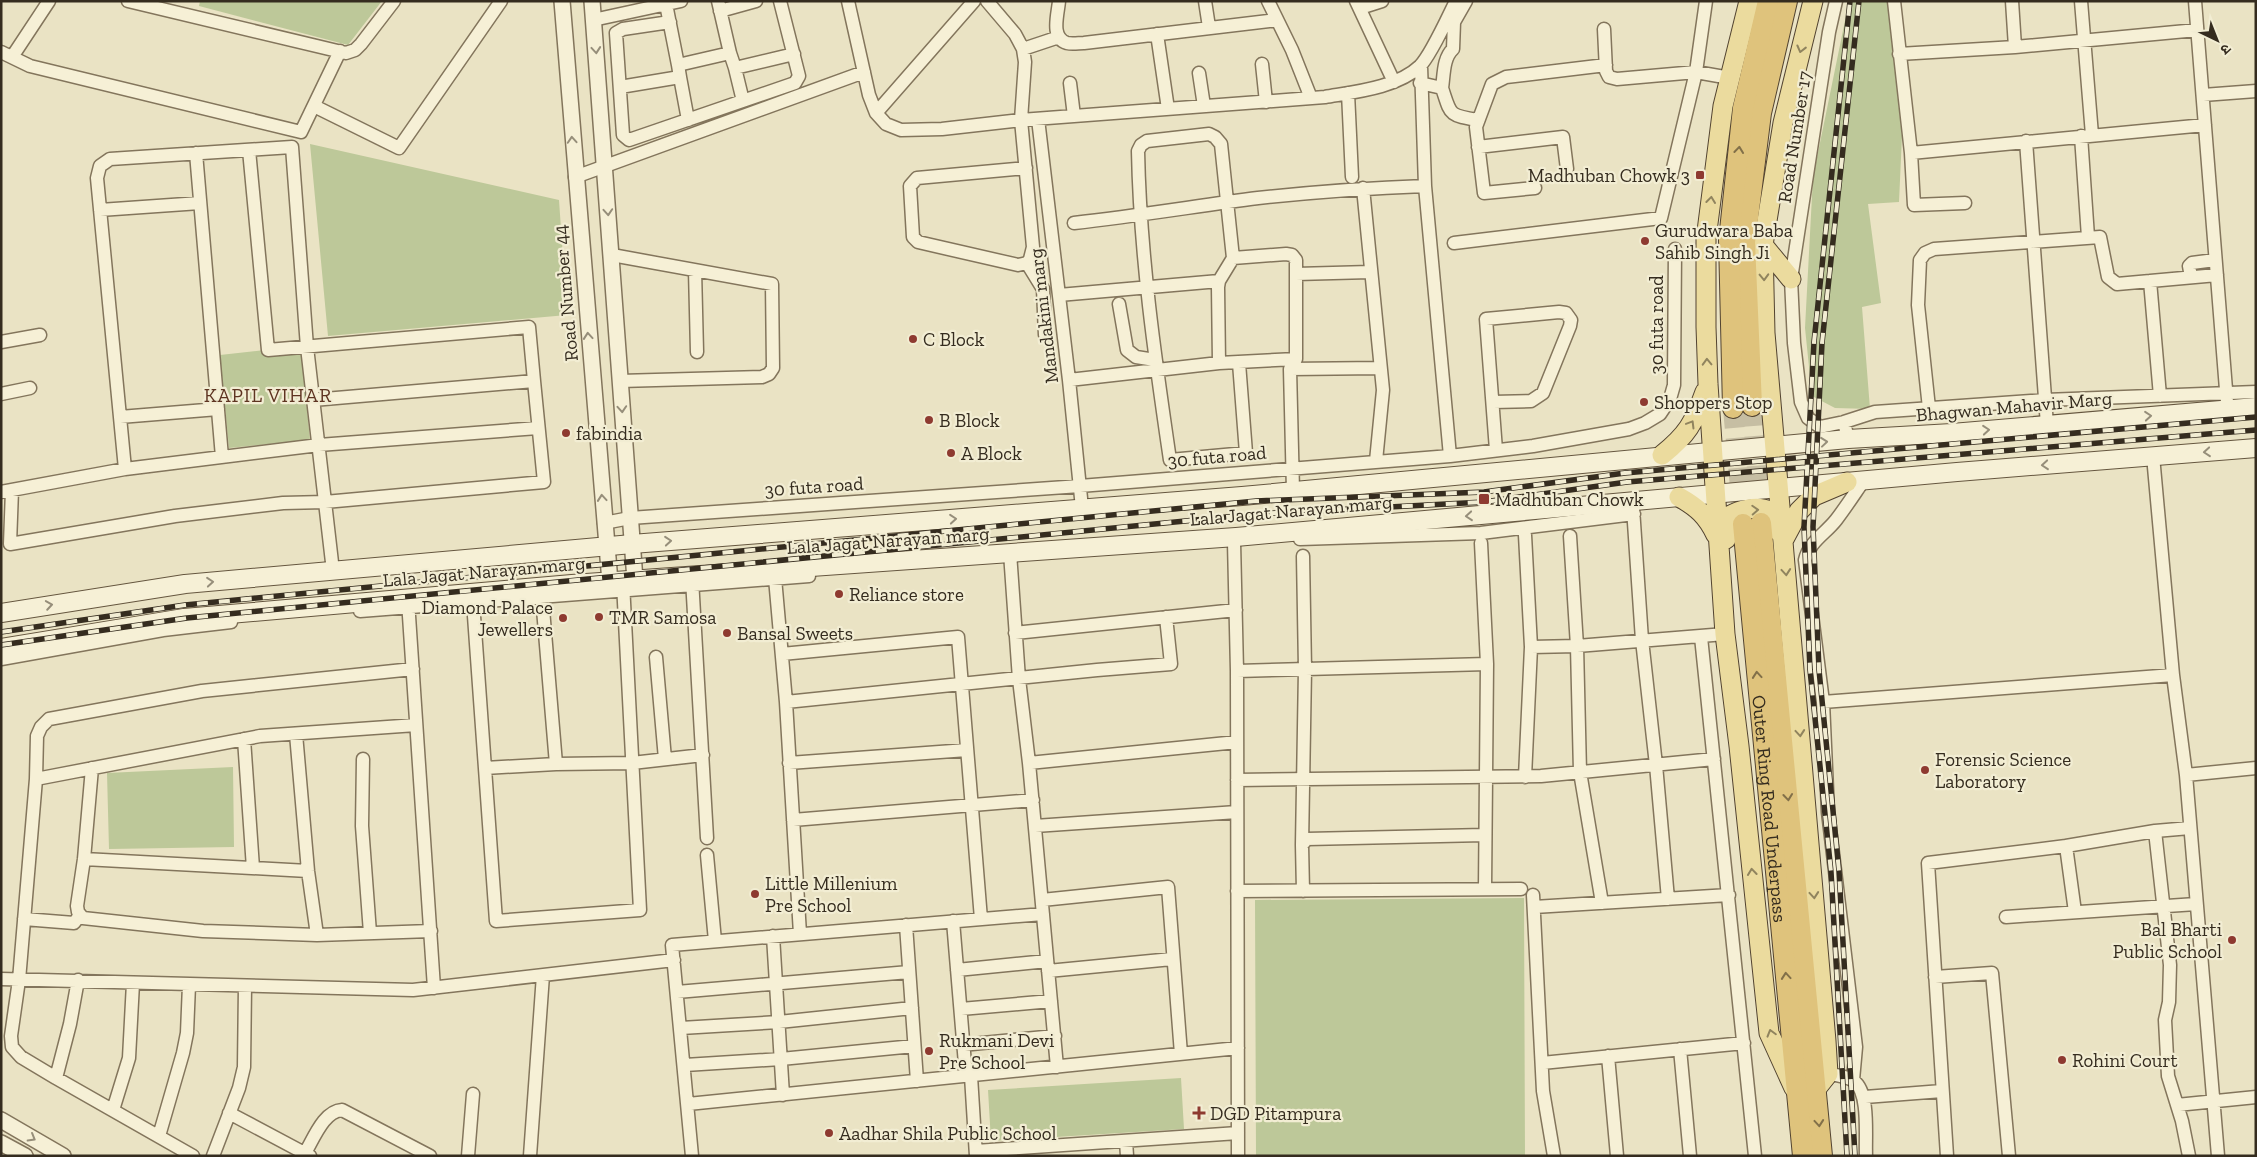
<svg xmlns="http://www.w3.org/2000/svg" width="2257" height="1157" font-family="'Zilla Slab','Noto Sans Devanagari',serif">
  <rect width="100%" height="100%" fill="#eae3c4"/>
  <path fill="#bdc899" d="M200 1H382L348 45 199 6Z
    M1849 1H1887L1902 136 1899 202 1868 204 1881 303 1862 307 1870 409 1835 408 1812 396 1805 328 1813 177Z
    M310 144 559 200 567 315 328 336Z
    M301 346 310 440 229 448 220 355Z
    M233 767 234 847 109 849 107 773Z
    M1524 898 1525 1156H1256L1255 900Z
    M1181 1078 1184 1129 991 1141 988 1090Z"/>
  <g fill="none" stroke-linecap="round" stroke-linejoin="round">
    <path stroke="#c6bea3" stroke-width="20" stroke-dasharray="20 10" stroke-linecap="butt" d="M1752 406 1760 509
      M1733 408 1742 510"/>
    <defs>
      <path id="minor" d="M128 1 346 53 355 50 361 44 394 1
        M848 1 869 95 876 113 886 124 901 130 942 129 1021 120 1325 97C1354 92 1397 88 1420 66 1431 55 1448 17 1456 1
        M987 1 1015 34 1023 49 1025 62 1021 120 1033 247 1030 259 1027 263 1018 265 918 242 913 237 910 186 917 178 1026 168
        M1059 1C1058 14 1050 38 1067 43 1072 44 1079 43 1084 43L1277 20
        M1205 1 1209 27
        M1268 1 1292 50 1311 98
        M1356 1 1394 82
        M1836 1 1829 32 1791 279 1794 343 1801 402 1808 418 1820 427 1844 422 1848 439
        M1894 1 1911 153 1914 205 1965 203
        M2012 1 2015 47
        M2081 1 2092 135
        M2195 1 2227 402
        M666 4 678 65 730 53 718 1
        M1360 8 1382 1
        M720 11 756 1
        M593 20 681 1
        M670 22 623 29 616 33 623 135 629 140 795 83 799 76 780 1
        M1604 29 1606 71 1609 77 1617 79 1696 72 1730 78
        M1157 34 1168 109
        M1023 49 1059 37
        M1 52 30 66 301 132 340 51
        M730 53 735 68 794 54
        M1899 54 2015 47 2197 30
        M12 57 49 1
        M1262 64 1266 102
        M1421 66 1425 186 1450 456
        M735 68 743 101
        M1199 73 1204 106
        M680 77 688 120
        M1070 83 1074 116
        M1420 83 1442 88C1451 115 1448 115 1477 120
        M620 87 680 77 678 65
        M1442 88C1444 75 1443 58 1453 49L1454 22 1466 1
        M1348 93 1352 177
        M2203 95 2256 91
        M314 106 399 148 501 1
        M876 113 974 1
        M1038 119 1069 380 1082 508
        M2081 136 2088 237
        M2026 141 2047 425
        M1478 147 1563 137 1567 169
        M249 150 268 350 529 327 534 381
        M196 153 222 457
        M1911 153 2205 125
        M575 177 864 72
        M1363 188 1383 390 1376 461
        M1535 188 1484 193 1476 127 1492 84 1506 77 1606 65
        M100 210 200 203
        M1074 223C1136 216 1197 206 1258 198 1314 192 1369 188 1425 186
        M1454 243 1661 218 1696 72 1706 1
        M612 255 772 284 773 368 769 374 762 377 620 381
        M1233 258 1286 254 1292 255 1296 260V359L1290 369 1293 491
        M1027 263 1043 289 1045 335
        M695 270 697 352
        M1296 274 1370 272
        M2191 277 2189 266 2192 263 2215 260
        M2150 281 2160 396
        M1059 295 1219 281
        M1119 304 1127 350 1136 357 1155 360
        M1 342 40 335
        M1219 363 1218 287 1219 281 1233 258 1221 144 1215 137 1209 134 1147 141 1141 145 1138 151C1140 255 1155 358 1170 460L1246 453 1239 363
        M1290 369 1380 368
        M1069 380 1219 363 1296 359
        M1 394 30 388
        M1493 402 1531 401 1543 393 1570 326 1571 320 1566 313 1559 312 1486 319 1496 450
        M1929 408 1918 305 1920 260 1925 253 1934 249 2100 237 2108 277 2117 284 2217 275
        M120 417 218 409
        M1844 422 1875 412 2045 400 2256 392
        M2153 456 2173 675 2186 775 2218 1156
        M125 469 97 178 100 166 110 159 292 147 307 347 333 571
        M12 490 10 544 175 516 283 503 325 502 544 482 534 381 313 400
        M1 492 125 469 319 445 538 428
        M1633 508 1642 640 1656 765 1668 899
        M604 523 630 518 1080 486 1450 456 1533 446 1629 429 1645 423 1660 414 1670 399 1674 385 1675 249
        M1570 536 1577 646 1580 772 1602 903
        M1236 537 1234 542 1237 671 1238 1156
        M1300 539 1481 533 1634 514
        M1481 543 1487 664 1485 889
        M1010 553 1019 679 1029 763 1057 1067
        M775 578 786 702 800 934
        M692 579 707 838
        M542 597 556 764
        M408 601 434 988
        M473 602 496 921 640 910 623 583
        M360 611 809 576
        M1015 633 1236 610
        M1701 637 1755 1156
        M1531 647 1577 646 1725 634
        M782 654 958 637 981 919
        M656 657 665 759
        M1 659 163 630 231 622
        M1237 671 1487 664
        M786 702 1097 670 1171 664 1166 617
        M1823 702 2173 675
        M296 734 308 871 317 935
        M244 739 253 868
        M363 759 362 826 370 933
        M789 763 967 750
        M1029 763 1237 742
        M92 768 84 859 77 906 78 912 83 918 203 931 317 935 431 931
        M485 768 556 764 632 763 703 755
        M2186 775 2256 768
        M1525 777 1531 647 1525 535
        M36 779 260 736 416 725
        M1237 780 1541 776 1714 759
        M793 820 1033 800
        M1035 826 1237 812
        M2155 831 2190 828
        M1302 845 1305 669 1303 556
        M2066 846 2155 831 2170 965 2169 1002 2165 1020 2168 1076 2182 1121 2189 1156
        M707 855 715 941
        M84 859 308 871
        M1237 891 1521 889
        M1303 891 1302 845 1307 839 1484 835
        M1533 895 1543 1091 1554 1156
        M1042 900 1168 887 1181 1054
        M1534 907 1729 895
        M2006 917 2196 904
        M24 919 74 923 80 915
        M953 921 966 1076
        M906 925 917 1081
        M773 936 783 1095
        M957 970 1047 961
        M1048 971 1172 959
        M1935 977 1992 973 2009 1156
        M1 979 413 990 674 960
        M677 992 909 972
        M961 1009 1051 1001
        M681 1028 779 1022 912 1008
        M962 1045 1055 1036
        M1680 1049 1690 1156
        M1608 1056 1617 1156
        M1542 1063 1744 1043
        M685 1065 781 1059 914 1046
        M1828 1074C1836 1075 1847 1076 1854 1081 1870 1093 1865 1137 1866 1156
        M971 1076 976 1156
        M56 1078 70 1024 78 980
        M1853 1080 1856 1047 1828 812 1823 702 1805 560C1809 542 1825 534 1836 520 1846 507 1855 493 1864 480
        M1865 1097 1942 1091
        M688 1104 1238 1048
        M2177 1105 2256 1097
        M113 1110 129 1058 133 983
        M229 1113 310 1156
        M159 1136 183 1053 187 1033 189 985
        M1126 1141 1127 1156
        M976 1151 1238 1133
        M305 1153C314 1138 324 1111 342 1110L430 1156
        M193 1156 56 1078 21 1057 12 1047 11 1036 19 980 36 779 37 736 41 727 49 719 202 691 413 669
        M213 1156 239 1088 244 1067 245 986
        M468 1156 473 1094
        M530 1156 543 975
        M692 1156 672 945 1043 914
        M1947 1156 1928 863 2066 846 2075 912"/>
      <path id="tertiary" d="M562 1 610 582
        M592 1 635 580
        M1 1120 63 1156
        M1 1143 25 1156"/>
      <path id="secondary" d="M1 613 185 584 632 544 1242 496 1848 439 1952 433 2256 407
        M1 648 184 618 572 584 1236 537 1957 472 2256 448"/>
      <path id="primary" d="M1749 1 1723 106 1706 239V327L1708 384 1725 634 1739 746 1769 1033 1794 1088
        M1813 1 1783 123 1763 245 1765 333 1826 1041 1828 1074 1816 1089
        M1763 245 1791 279
        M1662 455C1687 435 1694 423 1705 392
        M1679 497C1697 507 1707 516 1716 535
        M1726 539V527L1729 516C1739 510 1757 505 1769 511L1780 533
        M1783 541 1799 511 1814 496 1847 482"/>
      <g id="trunk">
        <path d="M1752 406 1745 242 1761 113 1787 1"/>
        <path d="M1733 408 1729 240 1743 108 1768 1"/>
        <path d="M1761 523 1822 1156"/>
        <path id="s1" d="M1743 524 1803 1156"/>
      </g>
    </defs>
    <use href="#minor" stroke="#83755c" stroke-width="15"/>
    <use href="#tertiary" stroke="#83755c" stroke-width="18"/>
    <use href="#secondary" stroke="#65563f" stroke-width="20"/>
    <use href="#primary" stroke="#524330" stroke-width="21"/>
    <use href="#trunk" stroke="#524330" stroke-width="22"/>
    <use href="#minor" stroke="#f6f0d6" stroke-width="12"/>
    <use href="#tertiary" stroke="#f6f0d6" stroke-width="15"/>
    <use href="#secondary" stroke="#f6f0d6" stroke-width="18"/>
    <use href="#primary" stroke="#ebdb9e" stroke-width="19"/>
    <use href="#trunk" stroke="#dfc37c" stroke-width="20"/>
    <defs>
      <path id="rail" d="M1 632 185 605 1256 501 1484 492 1625 473 2256 417
        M1 645 187 618 1257 514 1484 502 1627 482 2256 430
        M1847 1156 1831 872 1810 670 1804 527 1814 342 1850 1
        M1855 1156 1839 871 1819 670 1813 527 1822 343 1859 1"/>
    </defs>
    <use href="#rail" stroke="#352c1f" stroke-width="5.5"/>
    <use href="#rail" stroke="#f2edd3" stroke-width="4" stroke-dasharray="11" stroke-linecap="butt"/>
  </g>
  <defs><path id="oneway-chevron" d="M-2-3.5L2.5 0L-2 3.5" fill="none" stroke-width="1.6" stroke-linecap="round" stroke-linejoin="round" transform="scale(1.25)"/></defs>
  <g stroke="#90845e">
    <use href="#oneway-chevron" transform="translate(1801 49) rotate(104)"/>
    <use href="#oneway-chevron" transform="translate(1711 200) rotate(-83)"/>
    <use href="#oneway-chevron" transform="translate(1764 277) rotate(88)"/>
    <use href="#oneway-chevron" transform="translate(1707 362) rotate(-92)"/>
    <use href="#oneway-chevron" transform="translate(1691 424) rotate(-59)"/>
    <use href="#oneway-chevron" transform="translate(1755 510) rotate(-3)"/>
    <use href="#oneway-chevron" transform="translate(1786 572) rotate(85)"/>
    <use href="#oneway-chevron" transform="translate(1800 733) rotate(85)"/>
    <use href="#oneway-chevron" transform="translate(1752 872) rotate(-96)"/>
    <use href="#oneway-chevron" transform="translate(1814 895) rotate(85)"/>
    <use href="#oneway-chevron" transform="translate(1771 1033) rotate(-106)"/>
  </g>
  <g stroke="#968e7a">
    <use href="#oneway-chevron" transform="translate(596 50) rotate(85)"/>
    <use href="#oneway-chevron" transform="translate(572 140) rotate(-94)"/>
    <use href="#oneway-chevron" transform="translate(608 212) rotate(86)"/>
    <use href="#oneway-chevron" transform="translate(588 336) rotate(-95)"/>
    <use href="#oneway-chevron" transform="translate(622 409) rotate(86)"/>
    <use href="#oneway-chevron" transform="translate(2148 416) rotate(-5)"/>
    <use href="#oneway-chevron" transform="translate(1986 430) rotate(-5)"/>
    <use href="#oneway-chevron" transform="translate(1824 442) rotate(-6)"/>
    <use href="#oneway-chevron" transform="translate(2207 452) rotate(175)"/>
    <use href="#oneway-chevron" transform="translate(2045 465) rotate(175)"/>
    <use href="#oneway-chevron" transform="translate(602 498) rotate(-95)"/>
    <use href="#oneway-chevron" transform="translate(1469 516) rotate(175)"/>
    <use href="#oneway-chevron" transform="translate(953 519) rotate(-5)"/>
    <use href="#oneway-chevron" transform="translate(668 541) rotate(-5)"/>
    <use href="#oneway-chevron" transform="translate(210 582) rotate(-5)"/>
    <use href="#oneway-chevron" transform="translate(49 605) rotate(-9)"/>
    <use href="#oneway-chevron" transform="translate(32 1138) rotate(30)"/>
  </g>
  <g stroke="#827049">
    <use href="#oneway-chevron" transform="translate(1739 150) rotate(-84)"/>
    <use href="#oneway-chevron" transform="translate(1757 675) rotate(-95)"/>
    <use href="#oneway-chevron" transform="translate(1788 797) rotate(84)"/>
    <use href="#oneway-chevron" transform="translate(1786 976) rotate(-95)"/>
    <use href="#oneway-chevron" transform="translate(1819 1123) rotate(85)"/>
  </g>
  <g fill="#8e3a30" stroke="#f2edd3" stroke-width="2">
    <rect x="1695" y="170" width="10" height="10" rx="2.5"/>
    <circle cx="1645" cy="241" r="5"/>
    <circle cx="913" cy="339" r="5"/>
    <circle cx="1644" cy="402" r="5"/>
    <circle cx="929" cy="420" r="5"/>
    <circle cx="566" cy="433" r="5"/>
    <circle cx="951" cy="453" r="5"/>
    <rect x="1478" y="493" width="12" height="12" rx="2.5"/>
    <circle cx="839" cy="594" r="5"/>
    <circle cx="599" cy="617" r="5"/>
    <circle cx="563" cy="618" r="5"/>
    <circle cx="727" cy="633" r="5"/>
    <circle cx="1925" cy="770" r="5"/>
    <circle cx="755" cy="894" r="5"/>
    <circle cx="2232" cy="940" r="5"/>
    <circle cx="929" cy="1051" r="5"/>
    <circle cx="2062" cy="1060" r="5"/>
    <path d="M1196.5 1105.5h5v5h5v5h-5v5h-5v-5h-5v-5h5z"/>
    <circle cx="829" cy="1133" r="5"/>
  </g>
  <g text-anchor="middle" stroke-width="4.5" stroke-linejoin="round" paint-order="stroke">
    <g font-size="19" fill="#352c1f" stroke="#f2edd3">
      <text transform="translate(1794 137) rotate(-81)" y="7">Road Number 17</text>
      <text transform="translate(565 293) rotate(-95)" y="7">Road Number 44</text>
      <text transform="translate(1043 316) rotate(-97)" y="7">Mandakini marg</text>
      <text transform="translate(1656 325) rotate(-90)" y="7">30 futa road</text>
      <text transform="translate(2014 406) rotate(-5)" y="7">Bhagwan Mahavir Marg</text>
      <text transform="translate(1217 456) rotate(-5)" y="7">30 futa road</text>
      <text transform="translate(814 486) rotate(-4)" y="7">30 futa road</text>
      <text transform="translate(1291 510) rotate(-5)" y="7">Lala Jagat Narayan marg</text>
      <text transform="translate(888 540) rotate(-4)" y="7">Lala Jagat Narayan marg</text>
      <text transform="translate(484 571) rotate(-5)" y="7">Lala Jagat Narayan marg</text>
      <text dy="7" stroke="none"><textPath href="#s1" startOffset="286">Outer Ring Road Underpass</textPath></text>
    </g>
    <g font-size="19" fill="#352c1f" stroke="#f2edd3" text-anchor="start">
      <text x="1690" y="182" text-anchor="end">Madhuban Chowk 3</text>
      <text x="1655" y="237">Gurudwara Baba<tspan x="1655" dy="22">Sahib Singh Ji</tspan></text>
      <text x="923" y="346">C Block</text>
      <text x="1654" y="409">Shoppers Stop</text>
      <text x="939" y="427">B Block</text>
      <text x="576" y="440">fabindia</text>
      <text x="961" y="460">A Block</text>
      <text x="1495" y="506">Madhuban Chowk</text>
      <text x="849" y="601">Reliance store</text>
      <text x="553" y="614" text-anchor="end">Diamond Palace<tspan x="553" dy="22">Jewellers</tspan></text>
      <text x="609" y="624">TMR Samosa</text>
      <text x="737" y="640">Bansal Sweets</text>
      <text x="1935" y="766">Forensic Science<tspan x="1935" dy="22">Laboratory</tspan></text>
      <text x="765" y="890">Little Millenium<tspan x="765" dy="22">Pre School</tspan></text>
      <text x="2222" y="936" text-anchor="end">Bal Bharti<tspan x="2222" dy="22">Public School</tspan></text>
      <text x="939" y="1047">Rukmani Devi<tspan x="939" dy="22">Pre School</tspan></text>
      <text x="2072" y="1067">Rohini Court</text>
      <text x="1210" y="1120">DGD Pitampura</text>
      <text x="839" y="1140">Aadhar Shila Public School</text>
    </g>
    <g font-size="20" letter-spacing="1" fill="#5e3421" stroke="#f2edd3">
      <text x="268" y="402">KAPIL VIHAR</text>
    </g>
  </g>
  <rect width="2257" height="1157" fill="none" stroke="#352c1f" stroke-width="5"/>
  <g transform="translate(2217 40) rotate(137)" stroke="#f2edd3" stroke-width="4" paint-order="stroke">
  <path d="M0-4L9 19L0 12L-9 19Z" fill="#352c1f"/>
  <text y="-8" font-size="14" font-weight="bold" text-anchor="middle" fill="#352c1f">उ</text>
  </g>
</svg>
